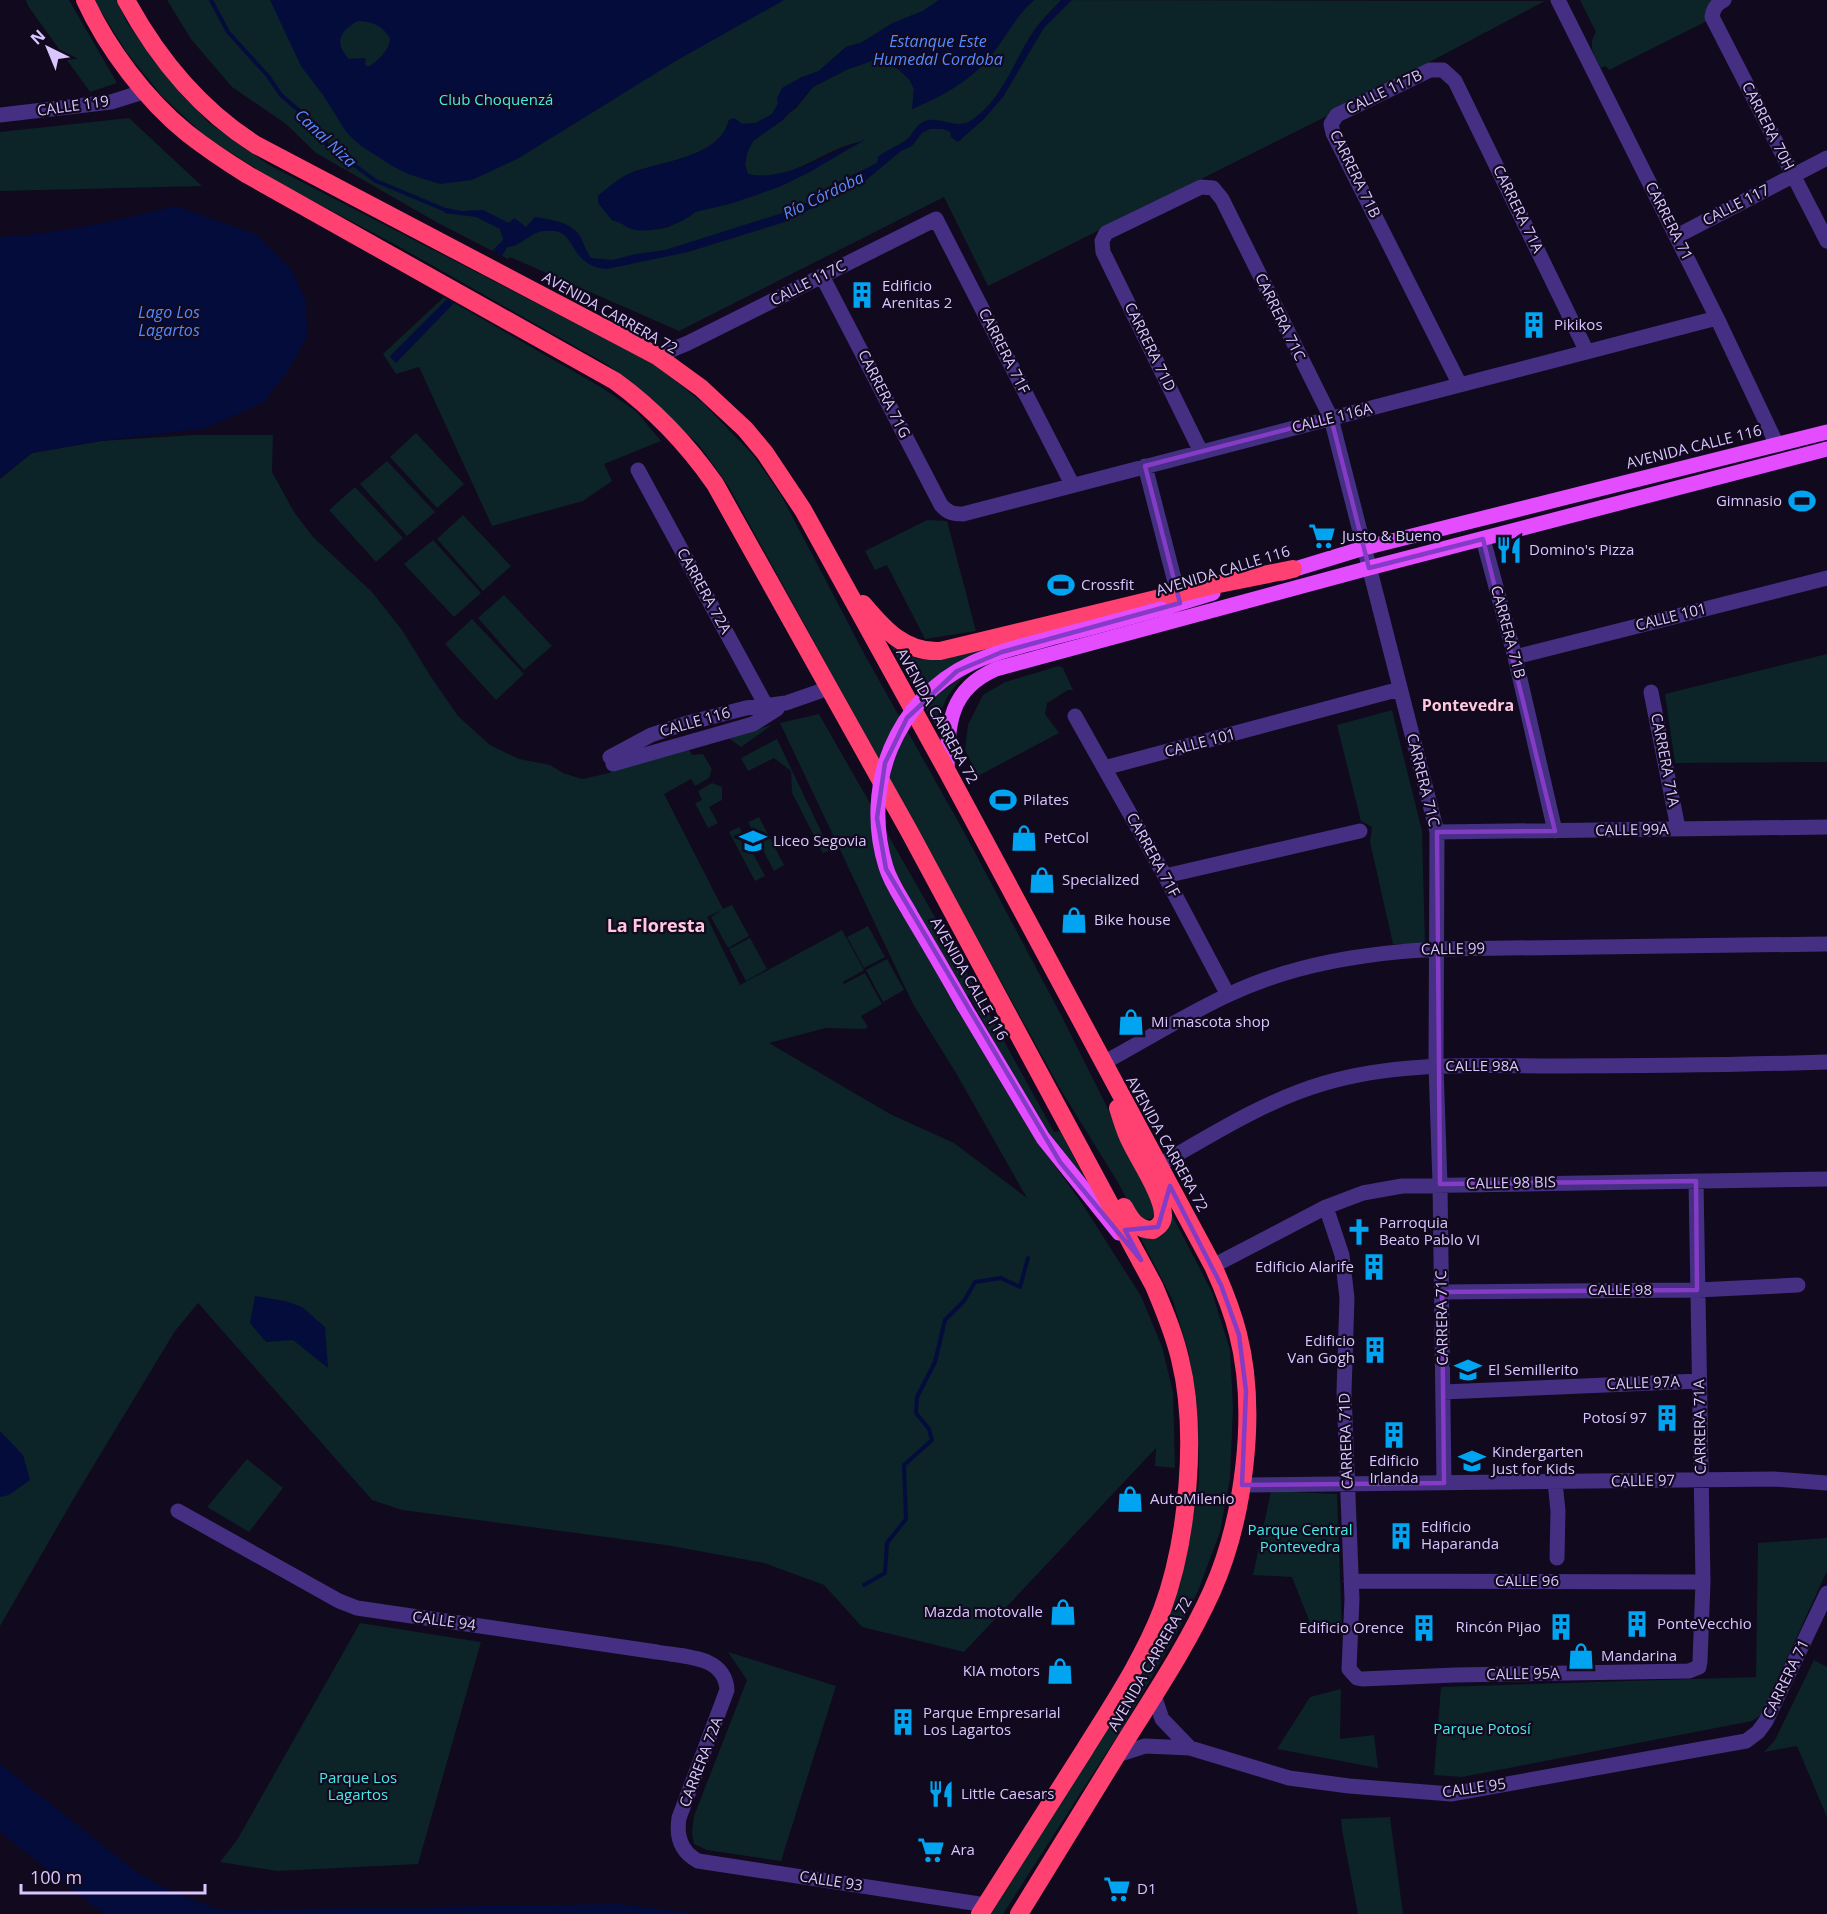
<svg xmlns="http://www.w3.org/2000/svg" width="1827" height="1914" font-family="'Open Sans',sans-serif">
  <rect width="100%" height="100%" fill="#11091d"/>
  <path fill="#0c2328" d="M26 0H69L117 83 90 92 28 6Z
    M94 0H116L128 24 158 65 208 122 269 165 654 364 703 403 753 455 781 495 866 657 964 832 1060 1013 1152 1197 1156 1213 1151 1219 1142 1220 1134 1212 1117 1181 1059 1087 729 487 700 446 648 398 608 365 396 245 274 180 206 137 162 96 127 53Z
    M167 0H939L923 11 893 23 861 43 846 47 819 71 800 78 778 104 772 114 756 123 742 124 734 119 729 120C720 157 663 161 634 172 620 177 609 187 598 196L612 220 619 221 631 228 659 229 669 227 679 220 690 216 695 212 757 195 770 188 791 181 861 142C824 147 790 185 748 174L745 165 747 153 753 141 796 108 813 87 846 70 874 60 886 63 898 69 909 79 914 89 913 109 1012 25 1019 14 1034 0 1545 1 1331 114 988 286 944 197 679 331 510 257 508 259 438 223 316 153 286 124 232 87 191 39Z
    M1580 0H1715L1709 20 1609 70 1606 66 1601 68C1594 55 1587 46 1596 32Z
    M129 118 202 186 0 191V132Z
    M444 297 601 387 636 411 661 441 604 464 612 481 583 501 492 526 419 367 396 374 383 354Z
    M416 433 464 484 437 508 390 457Z
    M194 435H273L272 472 294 512 313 537 372 592 402 630 431 677 458 716 490 745 519 759 550 765 563 773 582 779 609 773 632 764 688 748 692 755 703 754 712 769 709 778 695 786 691 779 664 794 723 909 732 905 749 936 728 948 711 917 722 910 707 917 740 985 842 930 864 970 843 982 844 984 865 973 882 1004 861 1016 868 1027 865 1029 826 1028 769 1043 890 1114 954 1143 1027 1198 956 1073 913 1004 780 723 819 714 964 968 1054 1132 1060 1131 1088 1184 1054 1141 1022 1094 969 995 954 1004 1029 1129 1083 1205 1141 1296 1162 1347 1173 1392 1175 1468 1155 1466 1156 1448 964 1652 862 1627 824 1585 764 1563 666 1545 402 1510 372 1500 198 1303 175 1331 77 1493 0 1626V479L32 453 101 441Z
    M387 461 435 512 407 536 360 484Z
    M355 487 403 538 376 562 329 510Z
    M463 515 511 566 483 591 437 539Z
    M927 520 947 521 976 631 925 639 887 565 875 570 865 551Z
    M433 540 481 593 454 617 404 564Z
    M504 595 552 646 524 670 478 618Z
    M472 619 524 674 496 700 445 644Z
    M1022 639C992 658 950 676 941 713 939 720 942 729 942 737L890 645 917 659 934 660Z
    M1827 654V762L1675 763 1665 694Z
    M1059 666 1063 668 1073 690H1068L1047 703 1045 714 1059 733 978 776 965 750 968 725 983 695 1005 682Z
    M1392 710 1422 831 1425 944H1393L1370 842 1372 827 1361 821 1337 725Z
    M772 725 741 747 727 737Z
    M777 739 830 850 823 853 792 793 791 771 774 758 748 771 741 758Z
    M712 783 722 787V800L709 807 718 823 708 828 695 803 702 800 698 791Z
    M759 817 784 865 774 871 748 822Z
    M739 827 765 876 755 881 729 832Z
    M868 926 885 957 864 968 847 937Z
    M750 938 767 969 746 981 729 949Z
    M887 959 904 990 883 1002 866 970Z
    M1172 1215 1212 1292 1230 1350 1233 1407 1230 1478 1220 1532 1198 1591 1173 1640 1123 1727 1003 1914H991L1116 1715 1191 1530 1199 1482 1198 1420 1189 1354 1173 1301 1138 1233C1160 1245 1166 1236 1172 1215Z
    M247 1459 283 1488 249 1532 207 1507Z
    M1271 1491 1337 1494 1342 1631 1314 1633 1292 1577 1253 1575Z
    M1827 1538V1571L1761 1715 1752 1721 1462 1777 1434 1775 1441 1687 1756 1677 1758 1543Z
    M360 1623 481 1642 418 1864 277 1871 220 1862 237 1840Z
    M728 1652 836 1686 781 1861 707 1850 694 1844 692 1833 694 1816 747 1680Z
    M1814 1660 1827 1667V1817L1797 1746 1764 1752 1775 1740Z
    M1341 1689 1340 1739 1374 1735 1378 1768 1277 1749 1310 1697Z
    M1390 1817 1403 1914H1358L1342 1830 1341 1819Z"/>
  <path fill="#040c3c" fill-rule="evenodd" d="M270 0H784L674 62 519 158 472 180 440 184 408 174 394 167 361 146 347 133 323 95 301 66ZM358 21C373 22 382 25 390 38 390 50 378 61 368 67L365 64 366 59 365 58 349 59C334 43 339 31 358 21Z
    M939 0H1034C1015 17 1005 39 989 58 969 82 941 97 912 109L914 89 909 79 898 69 886 63 874 60 846 70 813 87 783 120 753 141 747 153 745 165 748 174C781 183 834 152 866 139L808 173 779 187 730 204 695 212C683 224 652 233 635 230 627 228 621 222 612 220L598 203V196C609 187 620 177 633 172 663 161 721 157 729 120L734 118 742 124 756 123 772 114 778 104 777 98 782 88 800 78 819 71 846 47 861 43 893 23 923 11Z
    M1061 0H1072L1044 28 1003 97 984 119 958 142 951 137 950 132 943 129H930L922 133 912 146 901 151 860 185 824 199 813 208 785 222 688 252 607 269C571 267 576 233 554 231 529 228 527 245 507 247L502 256 492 251 503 240 500 229 476 217 444 213 447 208 461 211 483 210 509 223 514 218 526 227 535 217C551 220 570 221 580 236 584 244 586 251 591 258L612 260 636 254 665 250 789 211 808 202 820 191 877 163 878 157C886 150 896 147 905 141 914 134 916 122 929 120 943 118 956 129 970 121 1000 103 1013 64 1031 35 1039 22 1051 11 1061 0Z
    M175 206 256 234 292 270 306 301 307 337 288 371 264 402 207 428 101 441 32 453 0 478V237C60 233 118 221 175 206Z
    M447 299 454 303 396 363 390 357 392 354Z
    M255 1296 285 1301 302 1307 325 1327 328 1368 293 1340 266 1342 250 1323Z
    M0 1431 23 1455 30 1480 9 1495 0 1497Z
    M0 1764 138 1873C165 1889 193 1902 223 1910L619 1904 703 1914H104L0 1832Z"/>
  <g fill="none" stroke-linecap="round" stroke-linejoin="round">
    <path stroke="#040c3c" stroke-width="4" d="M211 0 228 32 268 76 281 95 306 117 327 145 376 181 448 211
      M864 1585 885 1573 887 1543 906 1519 904 1465 932 1440 929 1429 916 1413 917 1397 935 1362 945 1320 964 1301 975 1282 1001 1278 1020 1287 1028 1258"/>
    <path stroke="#442f82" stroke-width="15" d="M1558 0 1717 318 1777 445
      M1724 0C1716 4 1713 9 1712 17L1827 241
      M0 115 111 102 146 91
      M1677 236 1827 158
      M822 276 941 505C948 513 953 514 963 514L1717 318
      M657 356 688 343 936 219 1072 484
      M1460 385 1333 133 1331 124 1337 115 1430 70H1443L1455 81 1587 352
      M1201 452 1103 252 1102 241 1106 233 1201 187 1213 188 1222 199 1331 418 1437 832 1436 1066 1440 1184 1444 1483
      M1145 466 1178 594
      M638 470 770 713
      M1483 539 1515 657 1555 831
      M1515 657 1827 578
      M1651 692 1678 828
      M1075 716 1165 876 1228 995
      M610 757 651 735 684 724 746 708 786 703 829 688
      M613 764 753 724 777 709
      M1104 768 1400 689
      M1437 832 1827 827
      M1165 876 1360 831
      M1103 1063C1144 1041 1185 1015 1228 995 1293 964 1365 953 1437 949L1827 944
      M1159 1165C1211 1135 1266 1100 1325 1083 1399 1061 1478 1066 1555 1066 1646 1066 1736 1065 1827 1062
      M1326 1207 1342 1255 1347 1298 1344 1392 1352 1599 1349 1669 1357 1678 1362 1679 1455 1675 1689 1671 1699 1667 1700 1661 1703 1582 1696 1181
      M1213 1266 1326 1207 1363 1193 1402 1186 1827 1179
      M1442 1292 1697 1290 1798 1285
      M1443 1392 1699 1381
      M1555 1482 1558 1511 1557 1558
      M1242 1485 1774 1479 1827 1483
      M178 1511 339 1601 357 1608 657 1652C684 1657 725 1655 727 1690L679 1818C676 1837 681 1852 698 1861L986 1905
      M1351 1581 1703 1582
      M1154 1695 1162 1719 1190 1748
      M1117 1755 1145 1746 1190 1748 1289 1778 1349 1786 1451 1794 1746 1741 1758 1732 1766 1721 1827 1593"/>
    <path stroke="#e34dff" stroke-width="15" d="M1282 573 1364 548 1827 432
      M1161 609 1213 593
      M947 771C948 725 948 690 996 669L1369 568 1827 449
      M964 1006 1043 1138 1119 1233"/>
    <path stroke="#ff4172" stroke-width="18" d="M85 0C107 48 146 100 187 133 206 148 227 162 248 175L615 381C655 410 687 444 715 484L909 831 1154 1286C1164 1310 1174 1333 1180 1359 1198 1431 1188 1540 1162 1610 1143 1659 1113 1704 1085 1749 1050 1804 1015 1859 980 1914
      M126 0C158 59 199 109 256 145L657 356 701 388 745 429 765 453 803 510 947 771 1213 1266C1223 1288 1232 1310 1238 1334 1258 1412 1244 1519 1212 1591 1188 1644 1156 1692 1126 1740 1090 1798 1055 1856 1019 1914
      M863 604C884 629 905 653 940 651L1214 585 1293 569
      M1118 1108C1122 1120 1125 1132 1131 1143 1139 1160 1164 1197 1163 1216 1163 1223 1158 1227 1153 1230 1137 1230 1131 1220 1124 1207"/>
    <path stroke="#e34dff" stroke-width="15" d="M964 1006C947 976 929 945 911 915 903 900 891 884 886 867 861 787 895 699 972 663 997 651 1024 646 1051 638 1087 629 1124 619 1161 609"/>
  </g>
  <path fill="none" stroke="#843bc5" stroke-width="4.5" stroke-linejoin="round" d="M1331 418 1369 568 1483 539 1555 831 1437 832 1440 1184 1696 1181 1697 1290 1442 1292 1444 1483 1242 1485 1246 1391 1239 1335 1221 1285 1170 1186 1158 1227 1125 1230 1141 1260 1060 1162 886 869 877 818 885 763 907 718 957 671 1002 652 1180 603 1145 466Z"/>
  <defs>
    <symbol id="building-bare" viewBox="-9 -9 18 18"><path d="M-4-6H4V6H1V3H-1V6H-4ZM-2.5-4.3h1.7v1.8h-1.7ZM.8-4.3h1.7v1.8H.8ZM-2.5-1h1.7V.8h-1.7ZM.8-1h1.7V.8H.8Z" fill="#00a4f1" stroke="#11091d" stroke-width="2.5" paint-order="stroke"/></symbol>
    <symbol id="stadium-bare" viewBox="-9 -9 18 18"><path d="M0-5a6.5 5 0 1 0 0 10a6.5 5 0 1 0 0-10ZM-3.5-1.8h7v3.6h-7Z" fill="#00a4f1" stroke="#11091d" stroke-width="2.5" paint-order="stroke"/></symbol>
    <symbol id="supermarket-bare" viewBox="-9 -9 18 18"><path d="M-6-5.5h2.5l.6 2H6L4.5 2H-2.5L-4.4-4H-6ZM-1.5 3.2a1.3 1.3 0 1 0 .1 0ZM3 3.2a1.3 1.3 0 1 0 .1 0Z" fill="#00a4f1" stroke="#11091d" stroke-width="2.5" paint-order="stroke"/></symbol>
    <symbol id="restaurant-bare" viewBox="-9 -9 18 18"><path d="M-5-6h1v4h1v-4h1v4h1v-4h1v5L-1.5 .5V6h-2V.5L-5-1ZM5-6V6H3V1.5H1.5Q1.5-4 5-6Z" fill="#00a4f1" stroke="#11091d" stroke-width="2.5" paint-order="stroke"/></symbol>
    <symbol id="shop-bare" viewBox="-9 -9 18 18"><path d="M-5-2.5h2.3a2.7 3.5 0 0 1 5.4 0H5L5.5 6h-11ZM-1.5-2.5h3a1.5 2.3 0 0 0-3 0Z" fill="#00a4f1" stroke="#11091d" stroke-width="2.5" paint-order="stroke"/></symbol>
    <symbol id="school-bare" viewBox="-9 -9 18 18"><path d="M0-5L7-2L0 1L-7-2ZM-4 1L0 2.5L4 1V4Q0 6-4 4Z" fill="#00a4f1" stroke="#11091d" stroke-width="2.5" paint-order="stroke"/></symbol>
    <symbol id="church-bare" viewBox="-9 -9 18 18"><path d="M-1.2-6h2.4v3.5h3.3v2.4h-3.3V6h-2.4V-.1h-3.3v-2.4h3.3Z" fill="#00a4f1" stroke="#11091d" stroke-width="2.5" paint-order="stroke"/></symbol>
  </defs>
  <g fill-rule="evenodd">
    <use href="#building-bare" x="843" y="276" width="38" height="38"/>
    <use href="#building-bare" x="1515" y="306" width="38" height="38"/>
    <use href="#stadium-bare" x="1783" y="482" width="38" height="38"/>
    <use href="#supermarket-bare" x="1303" y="517" width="38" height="38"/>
    <use href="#restaurant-bare" x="1490" y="531" width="38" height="38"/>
    <use href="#stadium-bare" x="1042" y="566" width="38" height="38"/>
    <use href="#stadium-bare" x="984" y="781" width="38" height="38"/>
    <use href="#shop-bare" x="1005" y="819" width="38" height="38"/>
    <use href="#school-bare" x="734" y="822" width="38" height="38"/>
    <use href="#shop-bare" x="1023" y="861" width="38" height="38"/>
    <use href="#shop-bare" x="1055" y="901" width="38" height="38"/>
    <use href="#shop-bare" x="1112" y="1003" width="38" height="38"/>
    <use href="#church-bare" x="1340" y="1213" width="38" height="38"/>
    <use href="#building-bare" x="1355" y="1248" width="38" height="38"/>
    <use href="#building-bare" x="1356" y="1331" width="38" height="38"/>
    <use href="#school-bare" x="1449" y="1351" width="38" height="38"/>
    <use href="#building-bare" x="1648" y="1399" width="38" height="38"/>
    <use href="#building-bare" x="1375" y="1416" width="38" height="38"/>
    <use href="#school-bare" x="1453" y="1442" width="38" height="38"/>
    <use href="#shop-bare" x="1111" y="1480" width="38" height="38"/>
    <use href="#building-bare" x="1382" y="1517" width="38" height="38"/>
    <use href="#shop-bare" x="1044" y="1593" width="38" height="38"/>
    <use href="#building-bare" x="1618" y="1605" width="38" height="38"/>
    <use href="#building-bare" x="1542" y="1608" width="38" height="38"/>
    <use href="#building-bare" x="1405" y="1609" width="38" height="38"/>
    <use href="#shop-bare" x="1562" y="1637" width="38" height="38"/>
    <use href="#shop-bare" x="1041" y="1652" width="38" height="38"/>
    <use href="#building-bare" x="884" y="1703" width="38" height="38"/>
    <use href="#restaurant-bare" x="922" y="1775" width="38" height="38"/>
    <use href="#supermarket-bare" x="912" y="1831" width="38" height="38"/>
    <use href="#supermarket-bare" x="1098" y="1870" width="38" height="38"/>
  </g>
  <g text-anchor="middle" stroke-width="4.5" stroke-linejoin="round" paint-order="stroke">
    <g font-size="15" fill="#d9c6ff" stroke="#11091d">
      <text transform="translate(1384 92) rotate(-26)" y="5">CALLE 117B</text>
      <text transform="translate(73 106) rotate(-8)" y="5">CALLE 119</text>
      <text transform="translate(1768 126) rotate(63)" y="5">CARRERA 70H</text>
      <text transform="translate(1355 174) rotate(64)" y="5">CARRERA 71B</text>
      <text transform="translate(1736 205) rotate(-27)" y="5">CALLE 117</text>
      <text transform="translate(1518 209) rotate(64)" y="5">CARRERA 71A</text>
      <text transform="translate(1669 221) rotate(63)" y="5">CARRERA 71</text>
      <text transform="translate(808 283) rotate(-27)" y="5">CALLE 117C</text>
      <text transform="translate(610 313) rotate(29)" y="5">AVENIDA CARRERA 72</text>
      <text transform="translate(1280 317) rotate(64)" y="5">CARRERA 71C</text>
      <text transform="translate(1150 347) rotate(64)" y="5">CARRERA 71D</text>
      <text transform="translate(1004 351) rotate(63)" y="5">CARRERA 71F</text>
      <text transform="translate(884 394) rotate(63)" y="5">CARRERA 71G</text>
      <text transform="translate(1332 418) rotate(-14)" y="5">CALLE 116A</text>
      <text transform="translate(1694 447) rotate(-14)" y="5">AVENIDA CALLE 116</text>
      <text transform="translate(1223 571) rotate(-17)" y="5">AVENIDA CALLE 116</text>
      <text transform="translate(704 591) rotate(61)" y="5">CARRERA 72A</text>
      <text transform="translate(1671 617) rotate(-14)" y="5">CALLE 101</text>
      <text transform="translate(1508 632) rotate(75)" y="5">CARRERA 71B</text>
      <text transform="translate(937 716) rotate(61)" y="5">AVENIDA CARRERA 72</text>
      <text transform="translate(695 722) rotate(-16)" y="5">CALLE 116</text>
      <text transform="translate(1200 743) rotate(-15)" y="5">CALLE 101</text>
      <text transform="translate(1665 760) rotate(79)" y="5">CARRERA 71A</text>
      <text transform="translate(1423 780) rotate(76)" y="5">CARRERA 71C</text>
      <text transform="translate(1632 830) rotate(-1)" y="5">CALLE 99A</text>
      <text transform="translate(1153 855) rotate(61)" y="5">CARRERA 71F</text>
      <text transform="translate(1453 949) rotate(-1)" y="5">CALLE 99</text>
      <text transform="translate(969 979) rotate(60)" y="5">AVENIDA CALLE 116</text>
      <text x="1482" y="1071">CALLE 98A</text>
      <text transform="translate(1167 1144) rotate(61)" y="5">AVENIDA CARRERA 72</text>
      <text transform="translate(1511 1183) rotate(-1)" y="5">CALLE 98 BIS</text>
      <text x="1620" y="1295">CALLE 98</text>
      <text transform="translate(1442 1318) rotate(-91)" y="5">CARRERA 71C</text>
      <text transform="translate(1643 1383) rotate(-2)" y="5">CALLE 97A</text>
      <text transform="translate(1700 1427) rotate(-91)" y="5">CARRERA 71A</text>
      <text transform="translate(1346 1441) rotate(-92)" y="5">CARRERA 71D</text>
      <text transform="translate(1643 1481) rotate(-1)" y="5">CALLE 97</text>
      <text x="1527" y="1586">CALLE 96</text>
      <text transform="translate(444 1621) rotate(8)" y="5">CALLE 94</text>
      <text transform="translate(1150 1664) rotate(-60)" y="5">AVENIDA CARRERA 72</text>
      <text transform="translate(1523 1674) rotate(-1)" y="5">CALLE 95A</text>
      <text transform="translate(1786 1679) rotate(-64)" y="5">CARRERA 71</text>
      <text transform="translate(701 1762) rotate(-69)" y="5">CARRERA 72A</text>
      <text transform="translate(1474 1788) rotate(-8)" y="5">CALLE 95</text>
      <text transform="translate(831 1881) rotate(9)" y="5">CALLE 93</text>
    </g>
    <g font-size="15" fill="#46ebe6" stroke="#11091d">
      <text x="496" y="105">Club Choquenzá</text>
      <text x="1300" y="1535">Parque Central<tspan x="1300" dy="17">Pontevedra</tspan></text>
      <text x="1482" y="1734">Parque Potosí</text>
      <text x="358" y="1783">Parque Los<tspan x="358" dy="17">Lagartos</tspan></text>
    </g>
    <g font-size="15" fill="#d9c6ff" stroke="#11091d" text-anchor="start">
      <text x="882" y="291">Edificio<tspan x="882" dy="17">Arenitas 2</tspan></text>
      <text x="1554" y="330">Pikikos</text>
      <text x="1782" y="506" text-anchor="end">Gimnasio</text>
      <text x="1342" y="541">Justo &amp; Bueno</text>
      <text x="1529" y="555">Domino's Pizza</text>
      <text x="1081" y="590">Crossfit</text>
      <text x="1023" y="805">Pilates</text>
      <text x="1044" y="843">PetCol</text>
      <text x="773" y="846">Liceo Segovia</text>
      <text x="1062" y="885">Specialized</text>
      <text x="1094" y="925">Bike house</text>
      <text x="1151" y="1027">Mi mascota shop</text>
      <text x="1379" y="1228">Parroquia<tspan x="1379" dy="17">Beato Pablo VI</tspan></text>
      <text x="1354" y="1272" text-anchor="end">Edificio Alarife</text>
      <text x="1355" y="1346" text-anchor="end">Edificio<tspan x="1355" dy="17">Van Gogh</tspan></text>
      <text x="1488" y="1375">El Semillerito</text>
      <text x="1647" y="1423" text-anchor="end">Potosí 97</text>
      <text x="1492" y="1457">Kindergarten<tspan x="1492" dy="17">Just for Kids</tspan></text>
      <text x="1394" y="1466" text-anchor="middle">Edificio<tspan x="1394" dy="17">Irlanda</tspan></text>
      <text x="1150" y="1504">AutoMilenio</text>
      <text x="1421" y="1532">Edificio<tspan x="1421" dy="17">Haparanda</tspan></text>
      <text x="1043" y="1617" text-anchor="end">Mazda motovalle</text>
      <text x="1657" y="1629">PonteVecchio</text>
      <text x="1541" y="1632" text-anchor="end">Rincón Pijao</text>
      <text x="1404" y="1633" text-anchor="end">Edificio Orence</text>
      <text x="1601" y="1661">Mandarina</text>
      <text x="1040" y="1676" text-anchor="end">KIA motors</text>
      <text x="923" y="1718">Parque Empresarial<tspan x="923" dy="17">Los Lagartos</tspan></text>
      <text x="961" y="1799">Little Caesars</text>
      <text x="951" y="1855">Ara</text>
      <text x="1137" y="1894">D1</text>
    </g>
    <g font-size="16" font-style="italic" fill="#548aff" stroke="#11091d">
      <text x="938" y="47">Estanque Este<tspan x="938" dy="18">Humedal Cordoba</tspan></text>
      <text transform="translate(326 138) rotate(43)" y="6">Canal Niza</text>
      <text transform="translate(823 195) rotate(-26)" y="6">Río Córdoba</text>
      <text x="169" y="318">Lago Los<tspan x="169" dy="18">Lagartos</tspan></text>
    </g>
    <g font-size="16" font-weight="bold" fill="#ffc8df" stroke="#11091d">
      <text x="1468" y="711">Pontevedra</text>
    </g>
    <g font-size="18" font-weight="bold" fill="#ffc8df" stroke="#11091d">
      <text x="656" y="932">La Floresta</text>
    </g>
  </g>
  <g transform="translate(48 48) rotate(317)" stroke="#11091d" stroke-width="4.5" paint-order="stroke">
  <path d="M0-4.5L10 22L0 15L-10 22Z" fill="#d9c6ff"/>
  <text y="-9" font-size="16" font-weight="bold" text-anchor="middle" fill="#d9c6ff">N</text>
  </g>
  <path d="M21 1884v9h184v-9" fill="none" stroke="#d9c6ff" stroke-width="3"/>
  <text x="30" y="1884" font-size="18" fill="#d9c6ff" stroke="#11091d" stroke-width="4.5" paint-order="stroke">100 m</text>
</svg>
